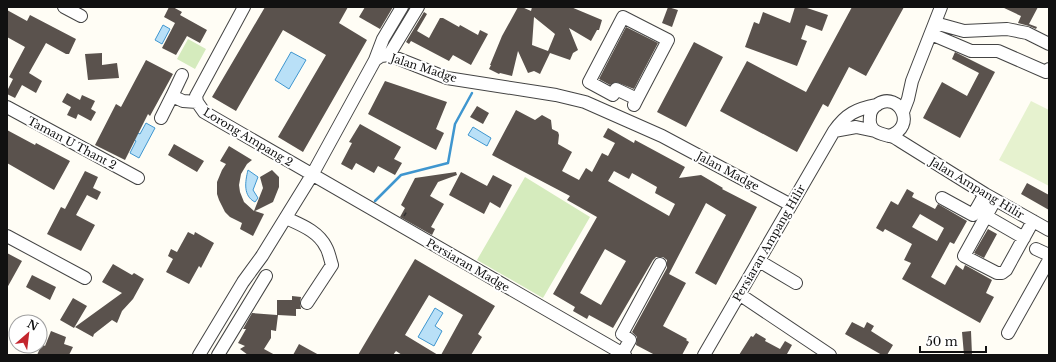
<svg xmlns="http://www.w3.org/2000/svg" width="1056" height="362" font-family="'Libre Baskerville',serif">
  <rect width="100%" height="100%" fill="#fffdf5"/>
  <path fill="#d5ebbd" d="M188 39 206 49 195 69 177 59Z
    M525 177 590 217 543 298 477 260Z"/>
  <path fill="#e6f2cf" d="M1031 101 1049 110V186L999 160Z"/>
  <path fill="#b9e0f7" stroke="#3f96cf" d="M163 25 170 29 162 44 155 40Z
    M291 52 306 60 289 89 275 80Z
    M146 123 155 128 139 158 130 153 136 141 131 138 134 131 140 134Z
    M473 127 491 138 487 146 468 135Z
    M248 170 258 177 253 190 258 198 255 202C243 196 245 182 248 170Z
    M435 308 443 313 435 326 442 331 434 346 418 337Z"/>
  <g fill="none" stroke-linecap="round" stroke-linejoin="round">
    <path stroke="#3f96cf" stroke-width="2.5" d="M375 201 401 175 448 163 455 124 472 93"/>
  </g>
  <path fill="#5a524d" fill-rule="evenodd" d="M169 7H173L182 12 180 15 207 30 200 43 187 36 176 55 162 48 175 23 164 17Z
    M265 7H348L339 23 367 40 303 152 278 137 326 55 283 30 236 111 212 97Z
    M365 7H393L380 29 359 17Z
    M518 7H522L531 11 532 7H571L602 20 599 30H597L591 41 569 28 578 50 573 53 570 60 550 53 540 74 534 71 528 73 518 51 512 76 500 73 499 74 489 69 491 65H490L502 36ZM534 17 555 34 548 51 532 45Z
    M668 7 678 10 672 27 662 23Z
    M795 7H804L828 15 822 31 806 25 801 39 807 41 797 66 745 47 754 22 759 24 763 12 790 23Z
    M852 7H904L866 76 849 67 828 107 823 104 797 152 720 111 747 61 806 92Z
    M1002 7H1038L1029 24 1037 27 1036 29 1029 26 1018 23 1021 16Z
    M7 10 27 21 30 15 76 39 69 54H66L46 43 29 73 42 81 36 93 22 85 15 98 7 94V91L13 79 9 77 25 47 7 37Z
    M424 12 427 14 417 31 429 38 440 18H443L459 27 460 25 478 35 480 30 488 34 471 65 453 55 449 61 411 41 409 44 406 42Z
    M626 27 658 43 634 89 616 82 610 85 599 79Z
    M694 42 723 57 686 127 657 112Z
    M955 52 995 72 960 138 923 118 942 82 967 96 979 73 952 59Z
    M102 53V65L117 63 119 78 88 80 85 54Z
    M146 60 173 74 150 116 148 114 125 160 95 145 116 104 121 107Z
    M385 81 447 102 436 129 444 133 436 150 368 114Z
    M67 93 80 100 82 95 95 101 91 109 96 112 91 121 78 114 76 119 67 115 71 107 62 102Z
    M477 106 489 113 483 124 470 117Z
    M516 110 535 120 542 115 551 120 552 129 558 132 559 135 558 144 572 152 562 171 579 180 586 168 592 172 602 153 608 156 615 143 603 137 608 128 634 143 635 140 685 167 679 178 701 175 723 188 722 189 757 207 716 285 695 273 726 215 706 203 669 274 686 283 663 326 687 339 686 340 689 342 682 355H655L636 345 637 337 632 332 667 268V260L663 257H656L653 260 613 328 589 315 587 319 573 311 575 307 553 294 597 217 567 200 570 196 492 155ZM614 171 629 179 632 173 657 187 655 193 675 204 669 216 608 181ZM605 249 626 261 601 305 580 293Z
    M360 124 401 147 394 159 402 163 395 175 378 166 374 173 356 163 352 170 341 164 352 143 349 142Z
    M7 130 35 145 36 143 70 161 54 190 7 163Z
    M174 144 204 161 197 172 168 155Z
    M229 146 252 160 247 164 241 174 239 185 240 192 244 202 254 211 263 188 260 177 272 170 279 177V187L273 202 255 211 264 214 253 236 240 229 242 223 230 217 225 212 219 200 217 194V182L222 170 226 164 220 161Z
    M85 171 98 177 93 188 101 192 97 200 87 195 76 215 95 225 81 251 47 234 61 207 65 209Z
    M456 172 457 175 438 182 430 196 444 204 431 227 435 229 432 235 400 217 405 208 401 205 415 178Z
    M461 172 487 186 493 175 512 185 500 208 490 202 484 214 449 195Z
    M1027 183 1049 195V210L1021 194Z
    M907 189 914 193 912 197 935 209 938 204 967 221 954 244 950 242 931 277 945 285 956 265 963 270 965 265 992 280 986 293 994 297 980 323 902 279 911 263 904 260 912 244 885 229 883 232 876 228 891 201 898 205ZM920 214 944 228 937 241 912 227Z
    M988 229 997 234 984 258 974 253Z
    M188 232 194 235 195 232 214 243 201 268 199 266 189 284 166 272 173 259 168 256 171 249 177 252Z
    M7 253 22 261 7 288Z
    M415 259 495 306 478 334 482 337 471 355H441L463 315 429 295 405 335 438 355H402L396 351 393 355H358Z
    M113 264 132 275 134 273 144 279 133 299 122 311 117 323 112 320 94 334 93 337 75 327 122 293 102 282Z
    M32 275 56 287 50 300 26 287Z
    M292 296 301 297 300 303 301 309H296V316L278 315 276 331 271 330V338L264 349 275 355H248L240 349 245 346 238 343 246 329H243L252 313 277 315V300H292Z
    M73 298 87 306 74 328 60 320Z
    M852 322 864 328 867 322 874 326 871 331 893 345 887 355H882L845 334Z
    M51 331 66 337 64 344 73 347 69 355H37L42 344 45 346Z
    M971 331 972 355H964L962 332Z
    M756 333 766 339 765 341 780 349 785 341 792 345 787 354 789 355H739L751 336 753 337Z
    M299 344 319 355H293Z"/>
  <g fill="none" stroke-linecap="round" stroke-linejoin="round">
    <defs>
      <path id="minor" d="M64 7 81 16
        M244 7 196 96 197 102 204 112 625 355
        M935 23 964 31 1007 29 1027 33 1049 44
        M931 34 971 51H998L1046 72 1049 69
        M389 55 418 7
        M375 60 383 39 402 7
        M182 75 172 96 183 101 197 102
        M634 105 637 99 668 40 623 17 589 82 613 95 616 89 637 99
        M7 107 138 178
        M903 112 908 99 912 81 941 7
        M161 118 172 96
        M834 131 856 127 875 131
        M889 136C918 127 899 91 878 104 873 107 870 112 870 117 868 131 878 133 889 136 893 136 897 139 900 141L985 194 1049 230
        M942 198 973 215 985 194
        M995 200 964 256 997 273H1002L1006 270 1033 221
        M986 216 1024 238
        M286 218C301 225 318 231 326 247 329 252 330 259 332 265L307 303
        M7 236 85 278
        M1036 249 1049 255
        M759 261 796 283
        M739 294 830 355
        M1008 333 1049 260
        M622 354 630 340 622 334 660 264
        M199 355 243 282 262 256 312 175 375 60 381 56 389 55 447 78 556 95 585 102 662 136 791 205
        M218 355 266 276
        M704 355 834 131C846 114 856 109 877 105"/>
    </defs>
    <use href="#minor" stroke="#444" stroke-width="14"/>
    <path stroke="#333" stroke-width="1.5" stroke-dasharray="4 2" stroke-linecap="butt" d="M404 216 407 211"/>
    <use href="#minor" stroke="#fff" stroke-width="12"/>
  </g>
  <g text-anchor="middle" stroke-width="4" stroke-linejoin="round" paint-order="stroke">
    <g font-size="11" fill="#111" stroke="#fff">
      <text transform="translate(424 68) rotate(18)" y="4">Jalan Madge</text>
      <text transform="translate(248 137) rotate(31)" y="4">Lorong Ampang 2</text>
      <text transform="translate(72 143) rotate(28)" y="4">Taman U Thant 2</text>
      <text transform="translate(728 171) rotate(28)" y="4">Jalan Madge</text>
      <text transform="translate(977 188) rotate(31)" y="4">Jalan Ampang Hilir</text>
      <text transform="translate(769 243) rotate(-60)" y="4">Persiaran Ampang Hilir</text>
      <text transform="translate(468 265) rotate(30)" y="4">Persiaran Madge</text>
    </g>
  </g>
  <rect width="1056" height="362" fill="none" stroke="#111111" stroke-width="16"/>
  <g transform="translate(28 334) rotate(28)"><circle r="19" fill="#ffffff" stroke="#a0a0a0"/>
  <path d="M0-3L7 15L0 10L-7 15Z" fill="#c4262e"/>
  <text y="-6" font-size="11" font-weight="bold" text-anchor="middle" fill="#111111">N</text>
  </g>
  <path d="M920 346v6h66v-6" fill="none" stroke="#111111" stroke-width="2"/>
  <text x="926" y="346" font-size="12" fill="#111111" stroke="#ffffff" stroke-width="3" paint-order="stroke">50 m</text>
</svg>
